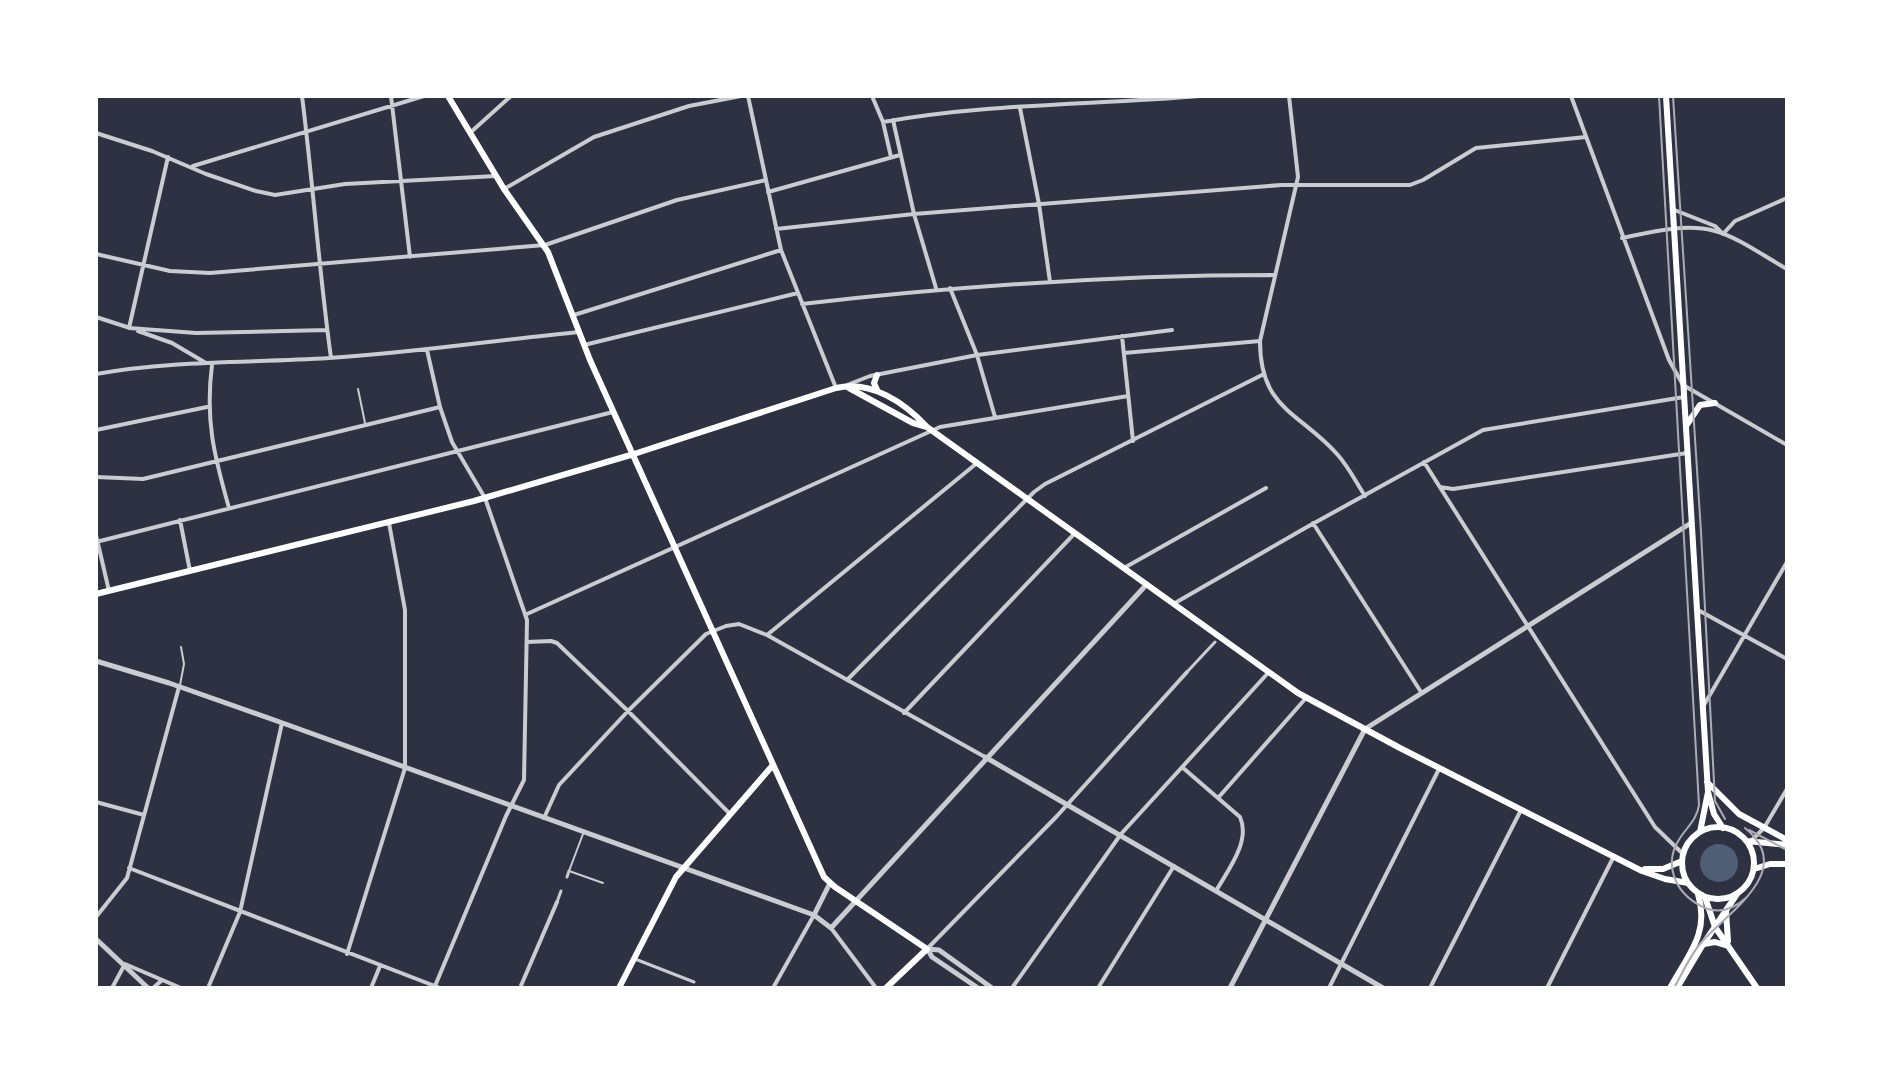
<svg xmlns="http://www.w3.org/2000/svg" width="1883" height="1084" font-family="'Crimson Pro',serif">
  <rect width="100%" height="100%" fill="#2d3142"/>
  <path fill="#4f5d75" d="M1700 863a19 19 0 1 1 38 0a19 19 0 1 1-38 0Z"/>
  <g fill="none" stroke-linecap="round" stroke-linejoin="round">
    <path stroke="#caccd0" stroke-width="2" d="M358 389 365 423
      M180 685 184 664 181 647
      M583 834 569 871 603 883"/>
    <path stroke="#caccd0" stroke-width="3" d="M1187 672 1215 642
      M567 877 569 871
      M557 902 561 891
      M635 959 694 982"/>
    <path stroke="#caccd0" stroke-width="4" d="M302 96C313 183 319 271 331 358
      M391 96 410 257
      M748 96 781 250 836 388
      M872 96 883 122 891 157
      M1289 96 1298 177 1260 341C1260 410 1300 412 1337 454 1348 466 1356 482 1365 496
      M1571 96 1669 360 1683 385 1787 445
      M1020 108 1039 204 1050 282
      M893 120 914 214 936 288
      M883 122C988 103 1095 105 1200 96
      M471 132 511 96
      M96 133 152 151 206 174 256 191 275 195 345 184 496 176
      M168 157 129 328 196 333 327 330
      M193 166 424 96
      M504 189 594 137 689 106 741 96
      M768 192 900 155
      M1672 209 1715 226 1723 234 1735 221 1787 198
      M776 229 914 214 1281 185H1410L1423 180 1476 148 1586 137
      M1622 238C1651 232 1685 223 1715 231 1740 238 1765 257 1787 269
      M96 254 170 271 210 273 545 245 677 200 766 180
      M950 288 977 355 995 417
      M802 304C959 286 1117 275 1275 275
      M574 315 781 250
      M96 317 130 328
      M138 331 172 343 206 363
      M1122 336 1133 441
      M584 345 798 293
      M427 350 440 407 452 442 485 498 527 620 524 780 506 816 435 986
      M1124 353 1260 341
      M212 365C205 420 214 455 229 508
      M96 374C172 360 251 363 329 358 413 353 496 340 579 332
      M847 385 870 376 977 355 1172 330
      M96 430 207 407
      M1424 462 1655 827 1683 854
      M96 477 143 479 440 407
      M1440 487 1453 489 1687 453
      M180 520 190 571
      M1313 523 1421 692
      M96 535 109 591
      M96 542 613 412
      M1124 568 1266 488
      M1175 603 1307 527 1483 430 1684 397
      M1698 610 1787 659
      M527 614 940 427 1128 396
      M767 635 977 463
      M527 642 551 641 557 643 628 711 730 814
      M847 680 1034 492 1045 484 1264 374
      M1704 705 1787 562
      M904 713 1075 533
      M1182 767 1240 817C1251 841 1228 870 1216 891
      M1218 798 1306 698
      M96 802 144 815
      M544 818 559 785 628 711 706 634 726 626 739 624 767 635 985 757
      M1751 841 1764 828 1787 789
      M129 868 440 988
      M96 917 127 878 179 687
      M831 928 876 988
      M927 949 1057 816 1187 672
      M347 954 405 768V610L389 523
      M112 988 125 964 181 988
      M153 988 161 981
      M208 988 240 912 282 723
      M371 988 380 966
      M520 988 557 902
      M773 988 814 915
      M1012 988 1121 834 1268 673
      M1098 988 1174 866
      M1329 988 1439 769
      M1430 988 1521 810
      M1547 988 1614 856"/>
    <path stroke="#caccd0" stroke-width="5" d="M96 661 169 683 291 726 814 915 831 928 1147 584
      M985 757 1383 988
      M814 915 830 883
      M96 939 148 988
      M927 949 939 950 992 988
      M928 950 932 957 978 988
      M1230 988 1365 729 1691 523"/>
    <path stroke="#fff" stroke-width="6" d="M448 96 504 189 548 252 590 360 824 877 835 887 927 949 886 988
      M1666 96 1708 792 1714 814 1723 828
      M849 388 913 423 927 427
      M877 390 874 383 877 375
      M1686 426 1700 405 1715 403
      M96 594 474 501 634 454 836 388C871 380 904 402 927 427L1298 693 1400 748 1642 871 1665 879 1688 883
      M1707 782 1739 814 1787 840
      M1682 863a36 36 0 1 1 72 0a36 36 0 1 1-72 0Z
      M1700 832 1708 792
      M1747 841 1787 845
      M1645 869H1663L1682 861
      M1754 869 1770 864H1787
      M1705 897 1715 927 1757 988
      M1726 912 1728 941
      M1704 944 1715 942 1728 946
      M619 988 676 877 773 765
      M1670 988C1688 955 1710 933 1698 894
      M1677 988 1702 946 1737 894"/>
    <path stroke="#abadb3" stroke-width="2" d="M1659 96 1699 805C1697 819 1688 826 1680 838 1663 863 1674 892 1701 906 1718 915 1734 909 1747 897
      M1673 96 1701 532 1715 801 1725 819
      M1749 830 1787 850
      M1674 988C1682 974 1689 957 1700 944 1726 913 1798 871 1745 828"/>
  </g>
  <rect width="1883" height="1084" fill="none" stroke="#ffffff" stroke-width="196"/>
</svg>
